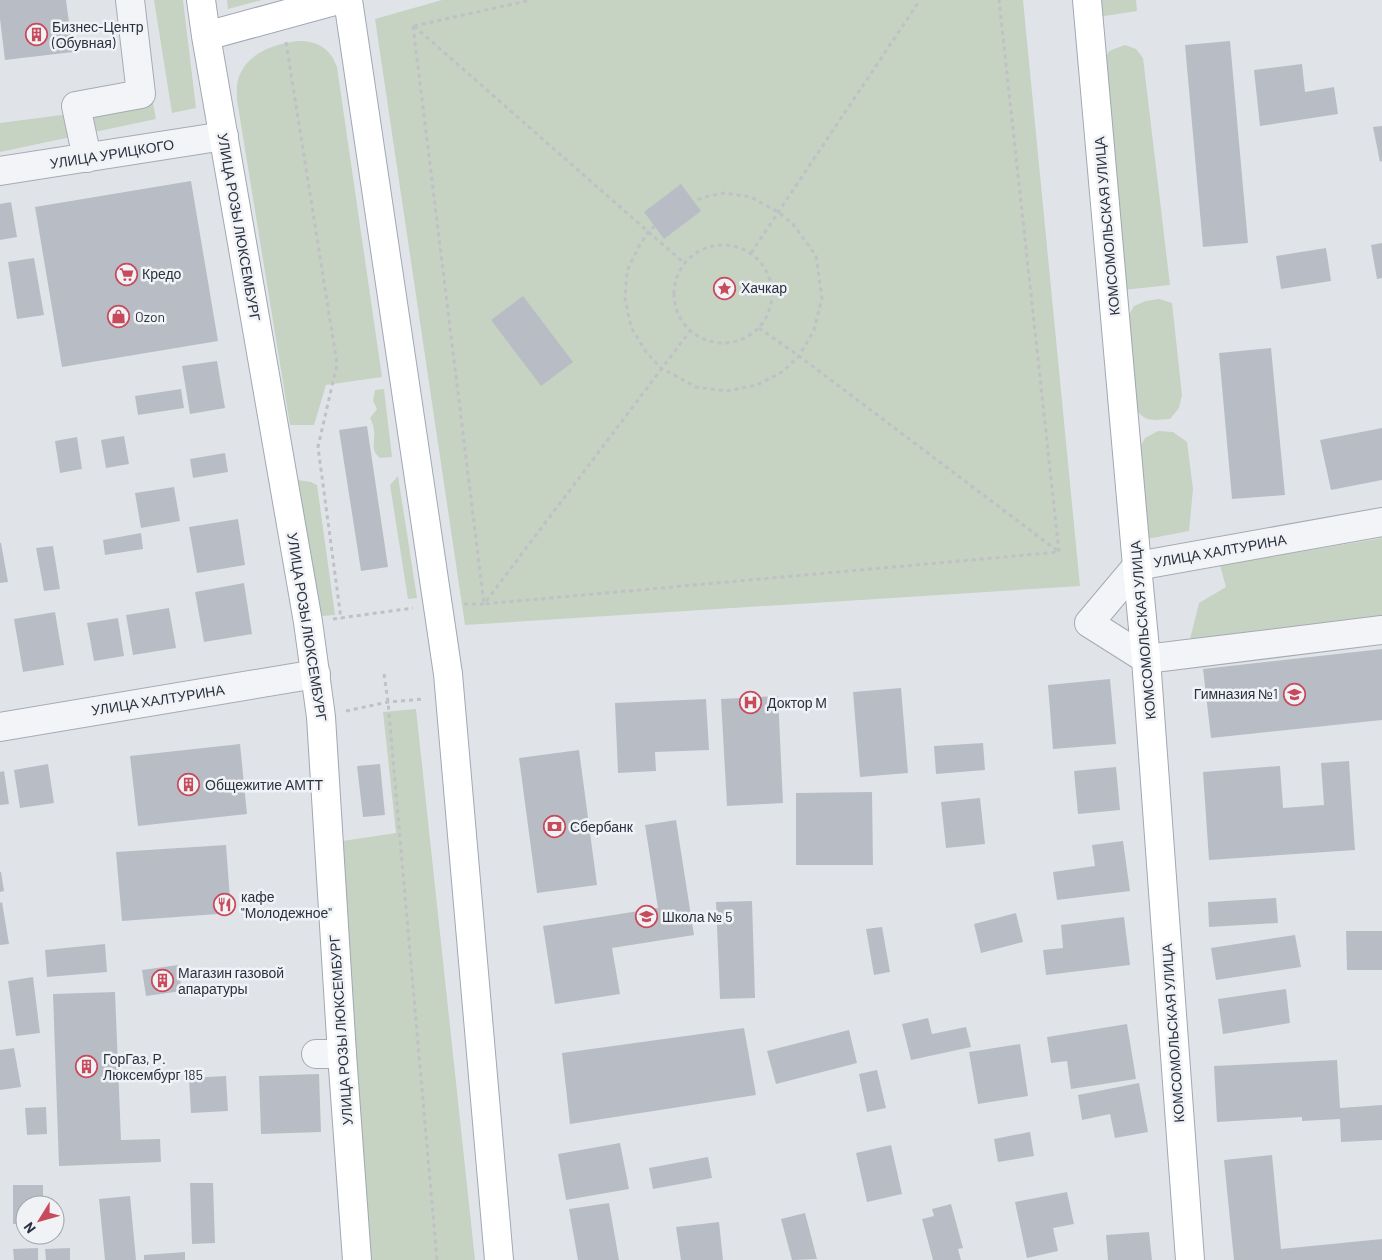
<svg xmlns="http://www.w3.org/2000/svg" width="1382" height="1260" font-family="Barlow,sans-serif">
  <rect width="100%" height="100%" fill="#e0e4e9"/>
  <path fill="#c6d2c2" d="M154 0H183L196 108 172 113Z
    M227 0H262L228 9Z
    M442 0H1023L1080 586 465 625 375 19Z
    M1097 0H1136L1137 11 1098 17Z
    M298 41C318 41 330 48 337 67L382 377 326 385 314 425H290L237 100C237 94 236 87 238 80 245 54 273 44 298 41Z
    M1125 45 1136 49 1143 58 1170 285 1123 290 1103 63 1109 51Z
    M153 103 156 119 0 152V123Z
    M1159 299 1172 303 1182 395 1179 408 1170 419C1154 420 1145 423 1135 408L1129 315 1134 306 1146 301Z
    M384 389 392 457 380 458C369 449 376 441 374 431 374 426 372 422 370 418L377 409 373 401 375 390Z
    M1158 431 1173 432 1187 442 1193 489 1189 531 1147 539 1138 451 1145 438Z
    M398 476 417 598 408 599 390 485Z
    M298 480 311 482 317 485 335 615 322 616 318 610Z
    M1382 538V618L1189 643 1199 603 1226 587 1220 565Z
    M416 709 475 1260H371L336 842 396 833 383 712Z"/>
  <path fill="#b8bdc5" d="M0 0H66L73 52 5 60 0 19Z
    M1230 41 1248 243 1203 247 1185 45Z
    M1302 64 1305 92 1334 87 1338 114 1260 126 1254 70Z
    M1382 126V161L1380 162 1373 127Z
    M191 181 218 341 62 367 35 207Z
    M681 184 701 211 664 239 644 212Z
    M11 202 17 237 0 240V204Z
    M1382 243V278L1377 279 1371 245Z
    M1326 248 1331 281 1281 289 1276 256Z
    M34 258 44 315 17 319 8 262Z
    M523 296 573 362 541 386 491 320Z
    M1271 348 1285 495 1232 499 1219 353Z
    M217 361 225 408 190 414 182 366Z
    M181 389 184 408 138 415 135 396Z
    M367 426 388 567 361 571 339 430Z
    M1382 428V480L1331 490 1320 440Z
    M124 436 129 464 106 468 101 440Z
    M77 437 82 469 60 473 55 441Z
    M225 453 228 472 193 478 190 459Z
    M174 487 180 521 141 528 135 493Z
    M238 519 245 565 197 573 189 527Z
    M141 533 143 549 105 555 103 540Z
    M0 543H1L8 582 0 583Z
    M53 546 60 589 44 591 36 548Z
    M244 583 252 634 204 642 195 592Z
    M169 608 176 648 133 655 126 615Z
    M55 612 64 665 23 672 14 619Z
    M118 618 124 656 94 661 87 623Z
    M1382 649V720L1211 738 1203 669Z
    M1110 679 1116 744 1053 749 1048 685Z
    M901 688 908 773 860 777 853 692Z
    M778 696 783 803 727 806 721 699Z
    M706 699 709 750 655 752 656 771 618 773 615 703Z
    M983 743 985 770 936 774 934 746Z
    M240 744 247 814 138 826 130 756Z
    M579 750 597 885 537 893 519 758Z
    M1349 761 1355 850 1209 860 1203 772 1280 766 1283 808 1324 805 1321 763Z
    M48 764 54 803 20 808 14 770Z
    M380 764 385 815 363 817 357 766Z
    M1116 767 1120 810 1078 814 1074 771Z
    M4 771 9 804 0 805V772Z
    M872 792 873 865H796V793Z
    M980 798 985 844 946 848 941 802Z
    M676 820 694 935 612 948 620 994 555 1004 543 926 658 908 645 825Z
    M1123 841 1130 891 1057 900 1053 872 1095 866 1092 845Z
    M226 845 231 913 122 921 116 852Z
    M0 872H1L4 891 0 892Z
    M1276 898 1278 923 1209 927 1208 902Z
    M752 901 755 998 720 999 716 902Z
    M2 902 9 944 0 945V903Z
    M1016 913 1023 942 981 953 974 924Z
    M1124 917 1130 965 1046 975 1043 950 1063 948 1061 925Z
    M882 927 890 972 874 975 866 929Z
    M1346 931H1382V970H1347Z
    M1295 935 1301 967 1216 980 1211 948Z
    M105 944 107 972 47 977 45 950Z
    M178 965 182 991 146 996 142 970Z
    M33 977 40 1033 16 1036 8 981Z
    M1286 989 1290 1023 1223 1034 1218 999Z
    M115 992 121 1140 160 1139 161 1162 59 1166 53 994Z
    M928 1018 932 1034 966 1027 971 1047 911 1060 902 1024Z
    M1127 1024 1136 1079 1071 1089 1067 1061 1051 1063 1047 1037Z
    M744 1028 756 1095 570 1124 562 1053Z
    M849 1030 857 1063 776 1084 767 1051Z
    M1020 1044 1028 1096 978 1104 969 1052Z
    M14 1048 21 1087 0 1090V1050Z
    M1337 1060 1340 1108 1382 1105V1140L1341 1142 1340 1119 1302 1121V1117L1217 1122 1214 1066Z
    M877 1070 886 1108 867 1112 859 1074Z
    M319 1074 321 1132 261 1134 259 1076Z
    M226 1076 228 1111 191 1113 189 1078Z
    M1139 1083 1148 1132 1115 1138 1110 1114 1082 1120 1078 1095Z
    M46 1107 47 1134 27 1135 25 1108Z
    M1030 1132 1034 1156 998 1162 994 1139Z
    M620 1143 629 1189 566 1200 558 1154Z
    M891 1145 902 1194 867 1202 856 1153Z
    M1272 1155 1281 1249 1382 1239V1260H1234L1224 1160Z
    M708 1157 712 1178 653 1189 649 1168Z
    M190 1183H213L215 1243 192 1244Z
    M13 1185H43V1205H25V1224H13Z
    M1067 1192 1074 1224 1053 1228 1058 1251 1027 1258 1015 1202Z
    M130 1196 136 1260H105L99 1199Z
    M609 1203 619 1260H578L569 1209Z
    M951 1204 963 1248 958 1249 961 1260H933L922 1219 934 1216 932 1209Z
    M805 1213 817 1259 792 1260 781 1219Z
    M719 1222 723 1260H681L676 1227Z
    M1149 1232 1152 1260H1108L1106 1235Z
    M38 1248V1260H14L13 1249Z
    M70 1248V1260H46L45 1249Z
    M185 1252V1260H144V1255Z"/>
  <g fill="none" stroke-linecap="round" stroke-linejoin="round">
    <defs>
      <path id="minor" d="M87 158 76 106 141 94 130 0
        M0 171 224 136
        M1382 522 1137 566 1089 623 1146 659 1382 630
        M0 727 316 674
        M316 1054H342"/>
      <path id="major" d="M201 0 206 36 308 622 321 717 342 1054 357 1260
        M348 0 448 674 499 1260
        M1087 0 1137 566 1146 659 1190 1260
        M206 36 338 0"/>
    </defs>
    <use href="#minor" stroke="#a6abb3" stroke-width="30"/>
    <use href="#major" stroke="#a0a8b4" stroke-width="30"/>
    <path stroke="#bfc1c7" stroke-width="3" stroke-dasharray="4 4" stroke-linecap="butt" d="M413 26 484 604 1059 552 999 0
      M414 26 685 264
      M414 26 531 0
      M286 42 337 364 318 447 341 619
      M655 226 648 232 638 248 627 271 625 298 631 327 646 352 661 368 696 387 727 391 757 385 782 372 799 356 814 330 822 298 816 256 793 224 778 212 751 197 724 193 705 197 694 201
      M674 294a49 49 0 1 1 98 0a49 49 0 1 1-98 0Z
      M751 253 920 0
      M759 328 799 356 1059 552
      M464 604H484L690 331
      M333 619 413 608
      M384 674 388 702 437 1260
      M346 711 388 702 424 699"/>
    <use href="#minor" stroke="#f3f4f7" stroke-width="28"/>
    <use href="#major" stroke="#fff" stroke-width="28"/>
  </g>
  <defs>
    <symbol id="building-ring" viewBox="-11 -11 22 22"><circle r="9.5" fill="#f0f2f6" stroke="#c84b5c" stroke-width="1.5"/><path d="M-4-6H4V6H1V3H-1V6H-4ZM-2.5-4.3h1.7v1.8h-1.7ZM.8-4.3h1.7v1.8H.8ZM-2.5-1h1.7V.8h-1.7ZM.8-1h1.7V.8H.8Z" fill="#c84b5c"/></symbol>
    <symbol id="supermarket-ring" viewBox="-11 -11 22 22"><circle r="9.5" fill="#f0f2f6" stroke="#c84b5c" stroke-width="1.5"/><path d="M-6-5.5h2.5l.6 2H6L4.5 2H-2.5L-4.4-4H-6ZM-1.5 3.2a1.3 1.3 0 1 0 .1 0ZM3 3.2a1.3 1.3 0 1 0 .1 0Z" fill="#c84b5c"/></symbol>
    <symbol id="sight-ring" viewBox="-11 -11 22 22"><circle r="9.5" fill="#f0f2f6" stroke="#c84b5c" stroke-width="1.5"/><path d="M0-6L1.8-2.2L6-1.7L2.9 1.2L3.7 5.4L0 3.3L-3.7 5.4L-2.9 1.2L-6-1.7L-1.8-2.2Z" fill="#c84b5c"/></symbol>
    <symbol id="shop-ring" viewBox="-11 -11 22 22"><circle r="9.5" fill="#f0f2f6" stroke="#c84b5c" stroke-width="1.5"/><path d="M-5-2.5h2.3a2.7 3.5 0 0 1 5.4 0H5L5.5 6h-11ZM-1.5-2.5h3a1.5 2.3 0 0 0-3 0Z" fill="#c84b5c"/></symbol>
    <symbol id="school-ring" viewBox="-11 -11 22 22"><circle r="9.5" fill="#f0f2f6" stroke="#c84b5c" stroke-width="1.5"/><path d="M0-5L7-2L0 1L-7-2ZM-4 1L0 2.5L4 1V4Q0 6-4 4Z" fill="#c84b5c"/></symbol>
    <symbol id="hospital-ring" viewBox="-11 -11 22 22"><circle r="9.5" fill="#f0f2f6" stroke="#c84b5c" stroke-width="1.5"/><path d="M-5-5h3v3.5h4V-5h3V5h-3V1.5h-4V5h-3Z" fill="#c84b5c"/></symbol>
    <symbol id="bank-ring" viewBox="-11 -11 22 22"><circle r="9.5" fill="#f0f2f6" stroke="#c84b5c" stroke-width="1.5"/><path d="M-6-4H6V4H-6ZM0-2.3a2.3 2.3 0 1 0 0 4.6a2.3 2.3 0 1 0 0-4.6Z" fill="#c84b5c"/></symbol>
    <symbol id="restaurant-ring" viewBox="-11 -11 22 22"><circle r="9.5" fill="#f0f2f6" stroke="#c84b5c" stroke-width="1.5"/><path d="M-5-6h1v4h1v-4h1v4h1v-4h1v5L-1.5 .5V6h-2V.5L-5-1ZM5-6V6H3V1.5H1.5Q1.5-4 5-6Z" fill="#c84b5c"/></symbol>
  </defs>
  <g fill-rule="evenodd">
    <use href="#building-ring" x="24" y="22" width="25" height="25"/>
    <use href="#supermarket-ring" x="114" y="262" width="25" height="25"/>
    <use href="#sight-ring" x="712" y="276" width="25" height="25"/>
    <use href="#shop-ring" x="106" y="304" width="25" height="25"/>
    <use href="#school-ring" x="1282" y="682" width="25" height="25"/>
    <use href="#hospital-ring" x="738" y="690" width="25" height="25"/>
    <use href="#building-ring" x="176" y="772" width="25" height="25"/>
    <use href="#bank-ring" x="542" y="814" width="25" height="25"/>
    <use href="#restaurant-ring" x="212" y="892" width="25" height="25"/>
    <use href="#school-ring" x="634" y="904" width="25" height="25"/>
    <use href="#building-ring" x="150" y="968" width="25" height="25"/>
    <use href="#building-ring" x="74" y="1054" width="25" height="25"/>
  </g>
  <g text-anchor="middle" stroke-width="5" stroke-linejoin="round" paint-order="stroke">
    <g font-size="14" fill="#2a313f" stroke="#f0f2f6" text-anchor="start">
      <text x="52" y="32">Бизнес-Центр<tspan x="52" dy="16">(Обувная)</tspan></text>
      <text x="142" y="279">Кредо</text>
      <text x="741" y="293">Хачкар</text>
      <text x="135" y="322">Ozon</text>
      <text x="1278" y="699" text-anchor="end">Гимназия №1</text>
      <text x="767" y="708">Доктор М</text>
      <text x="205" y="790">Общежитие АМТТ</text>
      <text x="570" y="832">Сбербанк</text>
      <text x="241" y="902">кафе<tspan x="241" dy="16">"Молодежное"</tspan></text>
      <text x="662" y="922">Школа № 5</text>
      <text x="178" y="978">Магазин газовой<tspan x="178" dy="16">апаратуры</tspan></text>
      <text x="103" y="1064">ГорГаз, Р.<tspan x="103" dy="16">Люксембург 185</tspan></text>
    </g>
    <g font-size="14" fill="#2a313f" stroke="#f0f2f6">
      <text transform="translate(112 154) rotate(-9)" y="5">УЛИЦА УРИЦКОГО</text>
      <text transform="translate(1107 226) rotate(-95)" y="5">КОМСОМОЛЬСКАЯ УЛИЦА</text>
      <text transform="translate(239 227) rotate(80)" y="5">УЛИЦА РОЗЫ ЛЮКСЕМБУРГ</text>
      <text transform="translate(1220 551) rotate(-10)" y="5">УЛИЦА ХАЛТУРИНА</text>
      <text transform="translate(307 627) rotate(81)" y="5">УЛИЦА РОЗЫ ЛЮКСЕМБУРГ</text>
      <text transform="translate(1143 630) rotate(-95)" y="5">КОМСОМОЛЬСКАЯ УЛИЦА</text>
      <text transform="translate(158 700) rotate(-9)" y="5">УЛИЦА ХАЛТУРИНА</text>
      <text transform="translate(341 1030) rotate(-94)" y="5">УЛИЦА РОЗЫ ЛЮКСЕМБУРГ</text>
      <text transform="translate(1173 1033) rotate(-94)" y="5">КОМСОМОЛЬСКАЯ УЛИЦА</text>
    </g>
  </g>
  <g transform="translate(40 1220) rotate(233)"><circle r="24" fill="#f0f2f6" stroke="#a1a5ad"/>
  <path d="M0-4L9 19L0 12L-9 19Z" fill="#c84b5c"/>
  <text y="-8" font-size="14" font-weight="bold" text-anchor="middle" fill="#2a313f">N</text>
  </g>
</svg>
